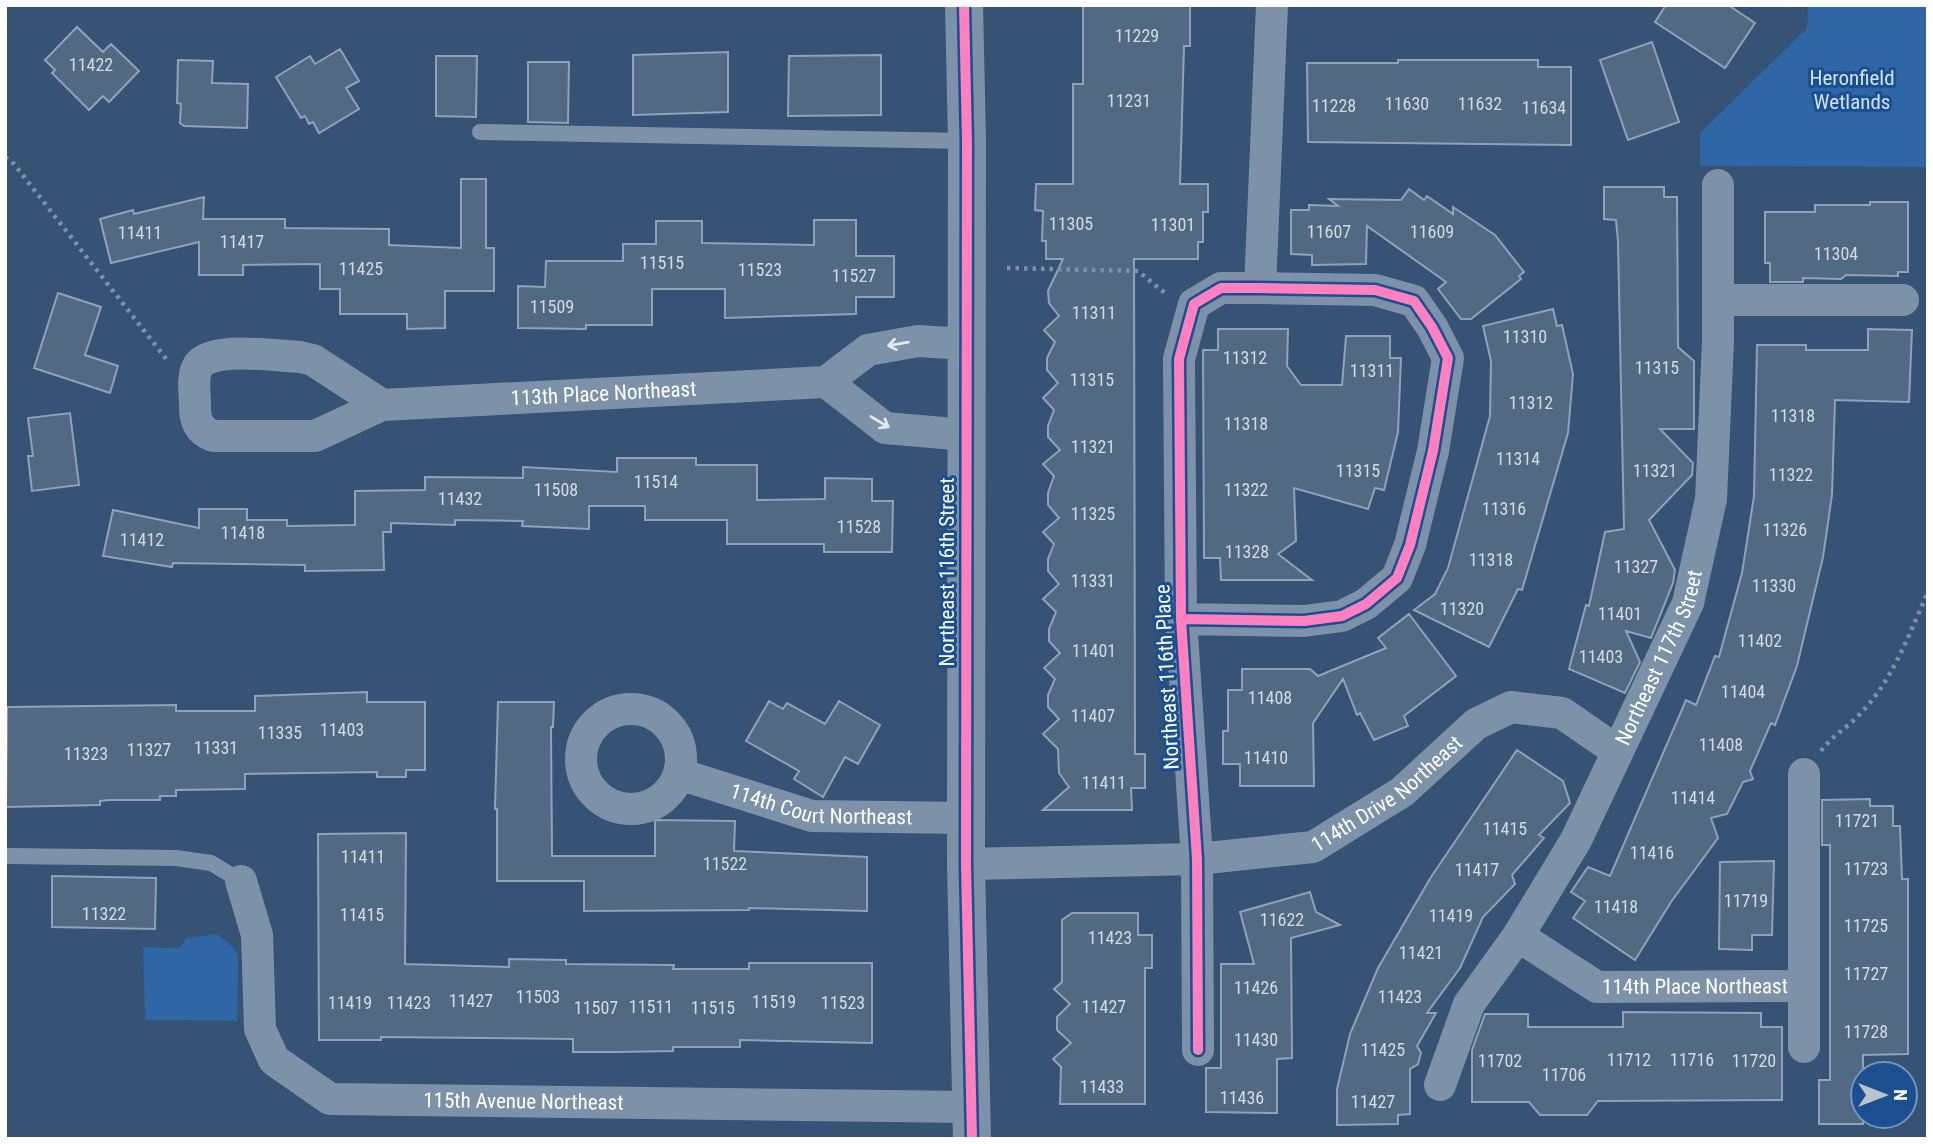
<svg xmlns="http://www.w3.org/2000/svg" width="1933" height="1144" font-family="'Roboto Condensed',sans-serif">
  <rect width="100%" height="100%" fill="#365274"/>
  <path fill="#2f66a5" d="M1808 5H1928V167L1700 166V133L1807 28Z
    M217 934 234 948 238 956 237 1021 145 1020 143 947 180 948 186 938Z
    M1206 1138H1928V1139H1206Z"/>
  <path fill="#526984" stroke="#92a2b6" stroke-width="2" d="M1083 5H1190V46H1184L1180 184H1208V212H1203V242H1198V259H1134L1135 754H1145V788H1131L1132 810H1043L1069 787 1059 773 1058 749 1043 734 1059 719 1048 707V695L1055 679 1044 668 1060 653 1049 641V629L1056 612 1043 599 1059 584 1048 571V559L1054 544 1043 532 1059 518 1048 505V493L1054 476 1043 464 1060 450 1048 437V426L1054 410 1043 398 1058 383 1047 370V358L1055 342 1044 330 1059 316 1049 303 1048 291 1063 259H1046V241H1042L1043 211 1035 210 1036 184H1073V84H1083Z
    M1666 5H1728L1755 23 1725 68 1655 22Z
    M77 27 103 52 111 44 139 71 109 102 103 96 89 110 52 73 55 70 45 60Z
    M1652 42 1679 122 1628 140 1600 60Z
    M340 49 359 81 346 88 359 109 319 133 313 122 309 124 305 116 301 118 276 77 310 56 315 64Z
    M728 52V112L633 115V55Z
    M881 55V115L788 116 789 56Z
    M436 56H477L476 117 436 116Z
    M178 60 213 61 212 83 248 84 247 128 184 126 180 123 181 104 177 103Z
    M1398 60H1538V67H1571V145L1308 142 1307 63H1398Z
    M528 62H569L568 123 528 122Z
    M461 179H486V248H494V291H445V328L407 329V314H340V289H320V264L243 265V275H199V242L111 263 100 219 133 210 134 214 204 197 203 219H285V228L389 229V245L461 248Z
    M1604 187H1664V197H1677L1678 347 1694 361V429H1660L1693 463 1692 475 1649 520 1675 570 1673 583 1651 638 1626 631 1640 662 1625 693 1569 669 1586 605 1589 606 1605 532 1624 529 1618 242 1616 220 1604 219Z
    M1409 189 1424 200 1427 196 1453 214V207L1495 235 1524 272 1519 276 1521 279 1471 319H1461L1438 289 1446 282 1367 226 1366 264 1312 265V255L1291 254V210H1309V205L1338 206 1329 199 1401 200Z
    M1870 202H1908V272H1898V276L1846 275 1841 279 1803 278V282H1770V263H1765V212H1815V205H1870Z
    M814 220H856V256H894V297H856V314L725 318V289H652V325H586V329L518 328V286L545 287 546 261H623V244H656V221H702V243L814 245Z
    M58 293 101 307 85 355 118 366 110 393 34 368Z
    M1553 309 1557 326 1562 325 1573 374 1568 433 1522 590 1518 589 1489 647 1414 610 1435 594 1448 568 1490 416 1491 361 1483 326Z
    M1218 329H1288L1287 366 1301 385H1342L1346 336H1390V358H1401L1398 432 1384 490 1375 488 1368 509 1294 488 1296 541 1278 554 1312 580H1221L1220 558H1204L1203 350H1218Z
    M1868 329 1912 330 1909 402 1835 400 1832 495 1823 557 1797 666 1775 725 1771 723 1750 771 1753 779 1743 782 1727 814 1711 818 1718 838 1671 902 1635 960 1573 918 1585 901 1571 892 1588 867 1610 876 1686 700 1696 705 1715 656 1719 657 1742 573 1754 496 1757 345H1806V350H1868Z
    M70 413 79 485 32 491 28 456H33L28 418Z
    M617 458H696V465H757V500L825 499V478L872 479V501H893L892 552H824V544H727V520H645V506H589V529L522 526 523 521 455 520V525L391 523V532H383L384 570 305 571V565L173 563 172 567 103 556 113 510 199 528V509H247V520H287V526L355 525V491L425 490V477L523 478V467L617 472Z
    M1409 614 1456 676 1404 716 1408 726 1374 740 1360 713 1357 715 1343 679 1313 723 1314 786H1240V764H1223V731H1228V690H1242V669H1310L1318 676 1386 648 1378 638Z
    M367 692V702H425V770H406V777H377V772L245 774V789L176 790V796H160V800H110L100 801V805L6 807 7 707 176 705V711H255V696Z
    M769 701 783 709 787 703 825 724 839 701 880 725 858 764 845 757 823 797 794 779 799 771 746 741Z
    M498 702H554L553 727H551L552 856H655V820L735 821 734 851 867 857V911L749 908V910L584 911V881H497V809H495Z
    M1517 750 1563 781 1570 803 1539 835 1544 838 1512 875 1515 884 1483 917 1460 968 1427 1013H1436L1417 1046 1421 1053 1418 1064 1410 1069V1114L1398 1115V1124L1337 1125V1089L1350 1034 1378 968 1431 877Z
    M1870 799V806H1893V826H1900L1902 879H1908V1054L1863 1055V1124H1819V1080H1830V845H1822V800Z
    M406 833 405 964 509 967V959L566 960V964L674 965 673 969H749V963H872V1043L740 1040V1047H673V1051L618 1052H573V1039L381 1037V1040H319L318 834Z
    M1774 861 1772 935H1752V950L1719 949 1720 862Z
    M52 876 156 878 155 929 52 927Z
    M1310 892 1316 912 1340 925 1291 938 1292 1058 1277 1059V1113L1206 1112V1068H1221V964H1254L1240 912Z
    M1072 913H1138V935H1152V968H1145V1104H1060L1061 1067 1053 1059 1071 1043 1057 1030V1017L1070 1004 1054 989 1062 982V920Z
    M1623 1012 1761 1013V1027H1782V1100L1598 1101 1587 1115H1540L1529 1102H1472V1050L1485 1014H1528V1027H1623Z"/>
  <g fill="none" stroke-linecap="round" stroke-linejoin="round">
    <path stroke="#7d92a8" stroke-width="4.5" stroke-dasharray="3.5 5" stroke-linecap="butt" d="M5 157 14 164 167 360
      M1007 268 1138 271 1166 294
      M1821 751C1832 736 1847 728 1860 714 1893 680 1909 634 1928 592"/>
    <path stroke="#7d92a8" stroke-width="16" d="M480 132 967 141
      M5 856 176 858 211 863 241 881"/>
    <g stroke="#7d92a8" stroke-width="32">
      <path d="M1260 288 1272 5"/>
      <path d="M1718 300H1903"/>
      <path d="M826 382 885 428 966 435"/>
      <path id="s1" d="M382 405 315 436H213C198 430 195 420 195 406 195 394 192 379 197 368 207 345 276 356 300 357L313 360 382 405 826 382 868 350 918 341 966 344"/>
      <path d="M1181 619 1304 621 1342 616 1366 604 1397 578 1410 545 1433 451 1448 358 1432 327 1414 301 1375 290 1260 288H1221L1194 304 1179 359 1181 619 1197 859 1198 1050"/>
      <circle cx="631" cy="759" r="50"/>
      <path id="s2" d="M679 774 812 816 966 818"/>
      <path d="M1804 774V1047"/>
      <path id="s3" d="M966 864 1197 859 1313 847 1402 792 1476 724 1511 707 1562 713 1617 751"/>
      <path id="s4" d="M241 881 257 935 260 1029 274 1060 330 1099 972 1107"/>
      <path id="s5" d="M1518 936 1597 987 1804 986"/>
      <path id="s6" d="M1440 1085 1469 1004 1518 936 1576 840 1688 603 1711 499 1718 341V185"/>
    </g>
    <path stroke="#7d92a8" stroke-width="38" d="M964 5 967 141 966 864 972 1139"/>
    <defs>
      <path id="cycleway" d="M964 5 967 141 966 864 972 1139
        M1181 619 1304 621 1342 616 1366 604 1397 578 1410 545 1433 451 1448 358 1432 327 1414 301 1375 290 1260 288H1221L1194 304 1179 359 1181 619 1197 859 1198 1050"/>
    </defs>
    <use href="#cycleway" stroke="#1b4f8f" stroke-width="15"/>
    <use href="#cycleway" stroke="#ff80c0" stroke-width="10"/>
  </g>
  <defs><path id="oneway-shaft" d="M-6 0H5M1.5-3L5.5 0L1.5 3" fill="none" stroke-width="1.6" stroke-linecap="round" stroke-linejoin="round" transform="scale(1.75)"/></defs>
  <g stroke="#e5e9ee">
    <use href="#oneway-shaft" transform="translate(898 344) rotate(170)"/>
    <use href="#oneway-shaft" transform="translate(880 422) rotate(31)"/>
  </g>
  <g text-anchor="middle" stroke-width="6" stroke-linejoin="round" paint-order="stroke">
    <g font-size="18" fill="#d4dae0">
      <text x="1137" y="42">11229</text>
      <text x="91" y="71">11422</text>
      <text x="1129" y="107">11231</text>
      <text x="1407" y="110">11630</text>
      <text x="1480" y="110">11632</text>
      <text x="1334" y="112">11228</text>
      <text x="1544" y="114">11634</text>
      <text x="1071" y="230">11305</text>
      <text x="1173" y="231">11301</text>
      <text x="1329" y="238">11607</text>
      <text x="1432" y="238">11609</text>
      <text x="140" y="239">11411</text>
      <text x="242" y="248">11417</text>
      <text x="1836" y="260">11304</text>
      <text x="662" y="269">11515</text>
      <text x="361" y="275">11425</text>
      <text x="760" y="276">11523</text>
      <text x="854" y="282">11527</text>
      <text x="552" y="313">11509</text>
      <text x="1094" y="319">11311</text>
      <text x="1525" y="343">11310</text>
      <text x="1245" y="364">11312</text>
      <text x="1657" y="374">11315</text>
      <text x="1372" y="377">11311</text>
      <text x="1092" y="386">11315</text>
      <text x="1531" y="409">11312</text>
      <text x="1793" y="422">11318</text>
      <text x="1246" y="430">11318</text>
      <text x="1093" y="453">11321</text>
      <text x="1518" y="465">11314</text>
      <text x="1358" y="477">11315</text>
      <text x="1655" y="477">11321</text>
      <text x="1791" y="481">11322</text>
      <text x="656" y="488">11514</text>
      <text x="556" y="496">11508</text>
      <text x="1246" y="496">11322</text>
      <text x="460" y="505">11432</text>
      <text x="1504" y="515">11316</text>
      <text x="1093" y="520">11325</text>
      <text x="859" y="533">11528</text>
      <text x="1785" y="536">11326</text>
      <text x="243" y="539">11418</text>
      <text x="142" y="546">11412</text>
      <text x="1247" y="558">11328</text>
      <text x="1491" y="566">11318</text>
      <text x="1636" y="573">11327</text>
      <text x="1093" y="587">11331</text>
      <text x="1774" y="592">11330</text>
      <text x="1462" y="615">11320</text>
      <text x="1620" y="620">11401</text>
      <text x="1760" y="647">11402</text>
      <text x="1094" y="657">11401</text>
      <text x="1601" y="663">11403</text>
      <text x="1743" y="698">11404</text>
      <text x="1270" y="704">11408</text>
      <text x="1093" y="722">11407</text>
      <text x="342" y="736">11403</text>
      <text x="280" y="739">11335</text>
      <text x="1721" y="751">11408</text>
      <text x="216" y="754">11331</text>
      <text x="149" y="756">11327</text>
      <text x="86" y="760">11323</text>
      <text x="1266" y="764">11410</text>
      <text x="1104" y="789">11411</text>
      <text x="1693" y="804">11414</text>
      <text x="1857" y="827">11721</text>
      <text x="1505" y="835">11415</text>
      <text x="1652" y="859">11416</text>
      <text x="363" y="863">11411</text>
      <text x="725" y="870">11522</text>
      <text x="1866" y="875">11723</text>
      <text x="1477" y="876">11417</text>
      <text x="1746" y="907">11719</text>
      <text x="1616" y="913">11418</text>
      <text x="104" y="920">11322</text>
      <text x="362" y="921">11415</text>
      <text x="1451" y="922">11419</text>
      <text x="1282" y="926">11622</text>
      <text x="1866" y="932">11725</text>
      <text x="1110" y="944">11423</text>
      <text x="1421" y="959">11421</text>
      <text x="1866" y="980">11727</text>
      <text x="1256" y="994">11426</text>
      <text x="538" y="1003">11503</text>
      <text x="1400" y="1003">11423</text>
      <text x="471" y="1007">11427</text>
      <text x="774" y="1008">11519</text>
      <text x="350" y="1009">11419</text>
      <text x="409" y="1009">11423</text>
      <text x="843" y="1009">11523</text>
      <text x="651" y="1013">11511</text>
      <text x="1104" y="1013">11427</text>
      <text x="596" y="1014">11507</text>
      <text x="713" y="1014">11515</text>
      <text x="1866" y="1038">11728</text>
      <text x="1256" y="1046">11430</text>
      <text x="1383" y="1056">11425</text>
      <text x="1629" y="1066">11712</text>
      <text x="1692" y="1066">11716</text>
      <text x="1500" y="1067">11702</text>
      <text x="1754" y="1067">11720</text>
      <text x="1564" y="1081">11706</text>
      <text x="1102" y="1093">11433</text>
      <text x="1242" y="1104">11436</text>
      <text x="1373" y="1108">11427</text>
    </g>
    <g font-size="21" fill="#cfe3fa" stroke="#1b4f8f">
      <text x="1852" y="85">Heronfield<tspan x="1852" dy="24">Wetlands</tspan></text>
    </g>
    <g font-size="21" fill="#fff" stroke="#1b4f8f">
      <text dy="7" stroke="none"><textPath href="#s1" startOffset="677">113th Place Northeast</textPath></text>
      <text transform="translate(947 572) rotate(-90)" y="7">Northeast 116th Street</text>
      <text dy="7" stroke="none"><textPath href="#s6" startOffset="483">Northeast 117th Street</textPath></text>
      <text transform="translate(1167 677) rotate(-93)" y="7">Northeast 116th Place</text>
      <text dy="7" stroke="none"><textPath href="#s3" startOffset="439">114th Drive Northeast</textPath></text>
      <text dy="7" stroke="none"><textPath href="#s2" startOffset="147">114th Court Northeast</textPath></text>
      <text dy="7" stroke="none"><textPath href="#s5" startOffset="192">114th Place Northeast</textPath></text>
      <text dy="7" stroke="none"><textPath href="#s4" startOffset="446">115th Avenue Northeast</textPath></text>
    </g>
  </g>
  <rect width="1933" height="1144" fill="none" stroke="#ffffff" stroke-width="14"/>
  <g transform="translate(1884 1095) rotate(90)"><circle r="33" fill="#1b4f8f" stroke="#7695bc" stroke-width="2"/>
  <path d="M0-5L12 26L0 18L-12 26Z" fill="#b9c2ce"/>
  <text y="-10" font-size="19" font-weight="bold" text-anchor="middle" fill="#ffffff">N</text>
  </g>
</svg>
